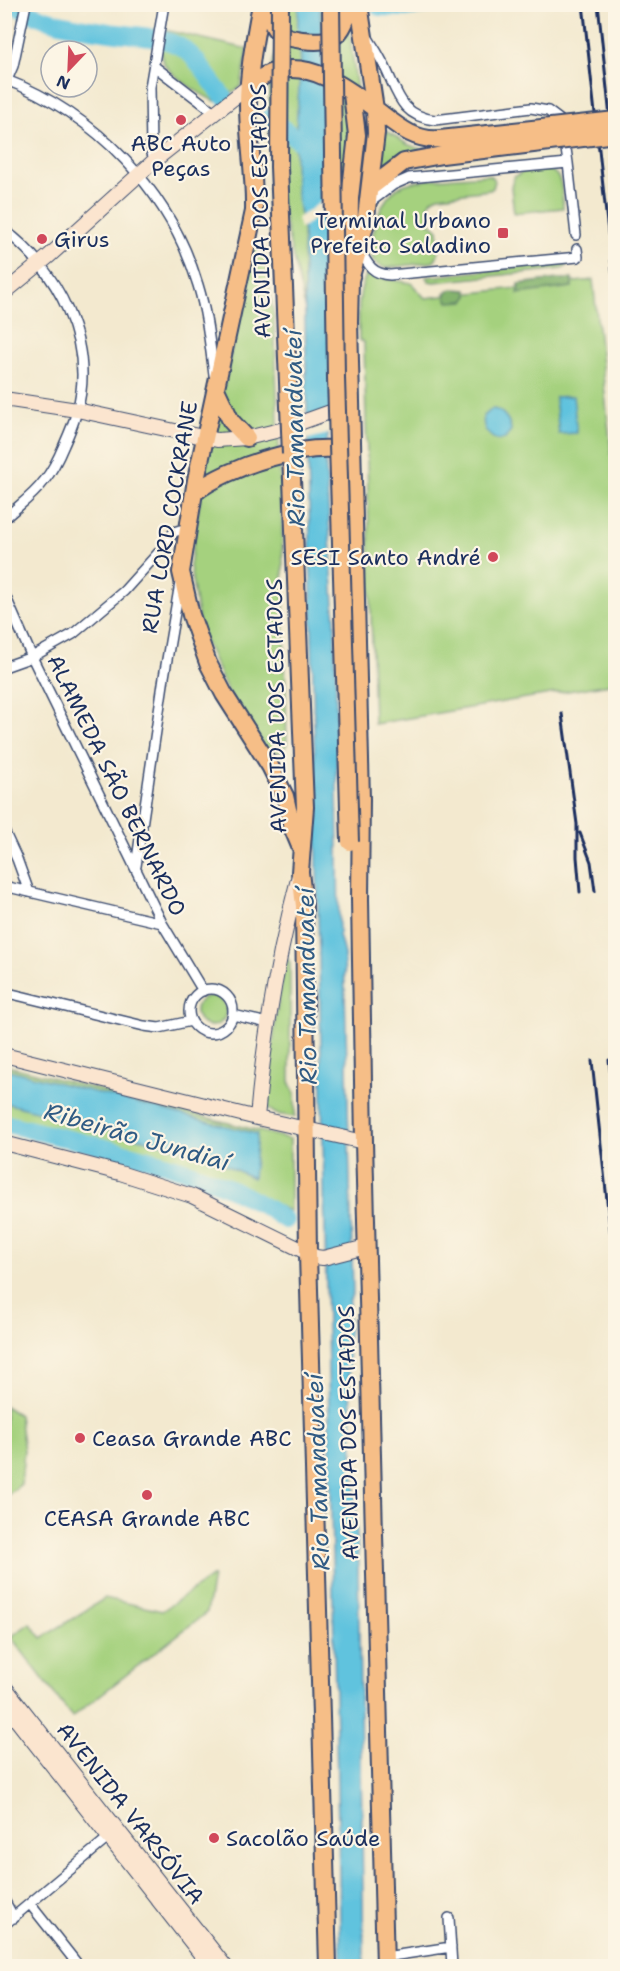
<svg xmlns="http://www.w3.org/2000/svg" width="620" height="1971" font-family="'Shantell Sans',sans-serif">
  <rect width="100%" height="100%" fill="#fcf5e5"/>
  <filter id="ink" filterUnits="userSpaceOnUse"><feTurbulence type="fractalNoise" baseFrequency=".0167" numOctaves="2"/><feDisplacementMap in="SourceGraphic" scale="12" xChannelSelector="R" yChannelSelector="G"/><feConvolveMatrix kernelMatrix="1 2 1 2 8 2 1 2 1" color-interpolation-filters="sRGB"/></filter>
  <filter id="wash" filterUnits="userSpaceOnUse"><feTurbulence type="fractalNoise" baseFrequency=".008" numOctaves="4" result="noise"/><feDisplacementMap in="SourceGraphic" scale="24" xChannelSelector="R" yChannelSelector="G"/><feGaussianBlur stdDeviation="1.35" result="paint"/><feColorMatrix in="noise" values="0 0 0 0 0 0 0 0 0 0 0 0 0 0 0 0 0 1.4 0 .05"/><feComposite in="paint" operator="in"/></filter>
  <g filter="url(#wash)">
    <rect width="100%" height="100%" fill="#f3e9cf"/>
    <path fill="#a5d17e" stroke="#60806e" stroke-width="1.5" d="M294 5H299L298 30 301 62 295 146 303 226 304 304C289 236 258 135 272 67 276 48 283 29 288 10Z
      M320 5H332L343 16 349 30 357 91 332 290 324 255 326 233 323 27Z
      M165 30 248 49 241 86 220 102 215 101C202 96 165 72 162 59 159 49 163 39 165 30Z
      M385 130 407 144 425 151 399 154 381 168Z
      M546 169C564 172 562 193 563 208L514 213 511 187 514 177 522 172Z
      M486 175 491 176 495 181 493 188 490 190 439 196C426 200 428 210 429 222L438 230C439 242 442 252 433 262L386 268C380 266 374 264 372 257 367 247 379 209 386 200 390 193 396 189 403 185 419 178 467 177 486 175Z
      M258 247 264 251 274 316 282 527 287 744 281 752H274L264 747 227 690 200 630 190 566 202 486 253 251Z
      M569 262 566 267 561 269 434 282 429 281 426 277Z
      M368 273 381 278 411 283 425 298 593 280 615 488V683L374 724 364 342 359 340C359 320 356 290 368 273Z
      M288 959 290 963V1084L295 1093V1117L276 1114 268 1108 267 1101 276 1015 286 960Z
      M196 1011a15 15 0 1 1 30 0a15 15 0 1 1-30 0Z
      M4 1065 290 1139V1211L187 1165 5 1118Z
      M5 1406 19 1415 24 1450 21 1484 5 1497Z
      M213 1576 207 1612 72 1717 11 1637 30 1623 42 1638 105 1598 162 1611Z"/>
    <path fill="#84b36d" stroke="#507166" stroke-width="1.5" d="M558 279H572V287L518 294 519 284Z
      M452 289 467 290 468 296 464 301 448 302 445 293Z"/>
    <path fill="#60c3de" stroke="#3e799e" stroke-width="1.5" d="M299 5H320L329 223 324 255 332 290 331 423 325 450 335 623 339 935 344 954 353 1292 349 1302 348 1350 358 1558 364 1966H341L303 226C289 177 297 116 301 65 301 54 299 43 298 32 297 23 298 14 299 5Z
      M573 396 577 433 559 434 555 397Z
      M492 409C502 409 510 420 511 430L505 439C492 443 481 429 484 416Z
      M5 1069 257 1134 253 1178 215 1160 189 1151 5 1103Z"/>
    <path fill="#f3e9cf" d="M331 195 332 207 300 229 297 218Z
      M329 410 332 433 304 440 303 421Z"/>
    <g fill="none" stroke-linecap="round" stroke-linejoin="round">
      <path stroke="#60c3de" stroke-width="18" d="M12 4C42 23 83 28 117 33 140 36 164 36 184 49 201 61 210 83 225 98
        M379 7 404 8 429 4
        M269 118 310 149
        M4 1123C97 1148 206 1163 285 1220"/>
    </g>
  </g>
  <g filter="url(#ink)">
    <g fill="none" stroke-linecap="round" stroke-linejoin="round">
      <defs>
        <path id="minor" d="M368 38C374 47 380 57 385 67 398 94 401 116 435 120L531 108 548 111 560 120 563 128 568 163
          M154 66 214 112
          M4 79C96 114 170 191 198 285 207 314 210 345 214 375
          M7 80 13 66 26 4
          M155 160 151 151 150 87 164 4
          M368 204 393 185 409 178 568 163 576 235
          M4 230C57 268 96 344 77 411 74 422 69 434 64 445 59 457 53 470 44 481 33 496 18 506 4 519
          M359 248C367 263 371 274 390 275L578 257 577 249
          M4 593 32 657 162 923 203 991
          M4 667 32 657 73 634 124 591 160 551 174 532 180 530H188
          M4 831 17 859 29 892
          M136 866 164 677 180 583
          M4 886 162 923
          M189 1011a22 22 0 1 1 44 0a22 22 0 1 1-44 0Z
          M4 992 144 1026 159 1028 191 1021
          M233 1015 268 1023
          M4 1900 14 1918
          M30 1904 79 1966
          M449 1918 452 1966
          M4 1925 108 1838 110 1832
          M385 1957 451 1947"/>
        <path id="secondary" d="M4 293 49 256 155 160 249 86
          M4 399 77 410 217 440 247 438 280 430 344 407
          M4 1055 257 1118 364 1142
          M257 1118C264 1036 278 954 299 875
          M4 1143 120 1173 192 1196 316 1257 323 1258 366 1247
          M4 1686 225 1966
          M4 1704 210 1966"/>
        <path id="trunk" d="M261 4C255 37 248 72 248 105 248 140 255 175 254 211L196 480 181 572 191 615 208 663 224 694 270 766 285 796 292 827 300 846
          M265 4C268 12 271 24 276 30 283 37 293 39 302 40 335 44 342 36 351 4
          M359 4 375 109 376 133 365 226 350 280 349 322 361 799 360 899 364 1142 385 1966
          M249 86C257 81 264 74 273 72 313 59 352 92 382 114 400 128 416 141 440 139
          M370 188 404 162 442 155
          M349 264 350 198 357 135 352 94
          M216 389 231 421 247 438
          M291 454 305 807 300 872 304 906 308 1254 328 1966
          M194 493C229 466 309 440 352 452"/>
      </defs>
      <use href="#minor" stroke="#3b4b6f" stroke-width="12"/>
      <use href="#secondary" stroke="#3b4b6f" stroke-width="16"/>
      <use href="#trunk" stroke="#3b4b6f" stroke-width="20"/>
      <use href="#minor" stroke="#fff" stroke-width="9"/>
      <use href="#secondary" stroke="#fbe5cf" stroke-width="14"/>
      <use href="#trunk" stroke="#f6be87" stroke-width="16"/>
      <path stroke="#1b2f5e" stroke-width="3" d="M583 4 616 305
        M598 4 616 174
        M562 714 577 824V857L580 892
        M580 833 591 862 595 891
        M609 1060 616 1119
        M592 1061 616 1284"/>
      <defs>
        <path id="trunk-bridge" d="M280 4 279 167 291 454
          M331 4 336 378 350 842
          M440 139 616 120
          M442 155 616 134"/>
      </defs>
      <use href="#trunk-bridge" stroke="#3b4b6f" stroke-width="20" stroke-linecap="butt"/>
      <use href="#trunk-bridge" stroke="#f6be87" stroke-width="16"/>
    </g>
  </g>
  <g fill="#d1495b" stroke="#fcf5e5" stroke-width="2">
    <circle cx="181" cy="120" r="6"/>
    <rect x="497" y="227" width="12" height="12" rx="3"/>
    <circle cx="42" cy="239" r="6"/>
    <circle cx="493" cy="557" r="6"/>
    <circle cx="80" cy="1438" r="6"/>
    <circle cx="147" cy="1495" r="6"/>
    <circle cx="214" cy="1838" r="6"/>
  </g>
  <g text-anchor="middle" stroke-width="4.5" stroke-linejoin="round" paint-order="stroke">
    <g font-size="22" fill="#1b2f5e" stroke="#fcf5e5" text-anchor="start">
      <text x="181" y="151" text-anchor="middle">ABC Auto<tspan x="181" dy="25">Peças</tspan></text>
      <text x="491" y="228" text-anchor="end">Terminal Urbano<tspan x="491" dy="25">Prefeito Saladino</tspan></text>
      <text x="54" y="247">Girus</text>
      <text x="481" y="565" text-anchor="end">SESI Santo André</text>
      <text x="92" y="1446">Ceasa Grande ABC</text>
      <text x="147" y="1526" text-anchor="middle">CEASA Grande ABC</text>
      <text x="226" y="1846">Sacolão Saúde</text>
    </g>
    <g font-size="22" fill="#1b2f5e" stroke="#fcf5e5">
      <text transform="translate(260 211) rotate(-91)" y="8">AVENIDA DOS ESTADOS</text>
      <text transform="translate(169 517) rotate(-80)" y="8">RUA LORD COCKRANE</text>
      <text transform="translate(276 706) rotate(-91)" y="8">AVENIDA DOS ESTADOS</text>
      <text transform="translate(117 785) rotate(64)" y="8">ALAMEDA SÃO BERNARDO</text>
      <text transform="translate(348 1433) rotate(-91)" y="8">AVENIDA DOS ESTADOS</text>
      <text transform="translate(131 1813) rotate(52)" y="8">AVENIDA VARSÓVIA</text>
    </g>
    <g font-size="24" font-style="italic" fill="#305b84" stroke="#fcf5e5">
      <text transform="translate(295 428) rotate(-91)" y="8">Rio Tamanduateí</text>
      <text transform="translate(307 986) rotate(-91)" y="8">Rio Tamanduateí</text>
      <text transform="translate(137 1137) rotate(16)" y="8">Ribeirão Jundiaí</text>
      <text transform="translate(318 1472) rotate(-92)" y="8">Rio Tamanduateí</text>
    </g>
  </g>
  <rect width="620" height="1971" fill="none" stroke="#fcf5e5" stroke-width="24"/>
  <g transform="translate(69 69) rotate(203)"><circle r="28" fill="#fcf5e5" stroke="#a2a6af" stroke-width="1.5"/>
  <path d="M0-4.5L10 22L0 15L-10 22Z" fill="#d1495b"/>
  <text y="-9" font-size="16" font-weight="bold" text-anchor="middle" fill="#1b2f5e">N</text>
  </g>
</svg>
